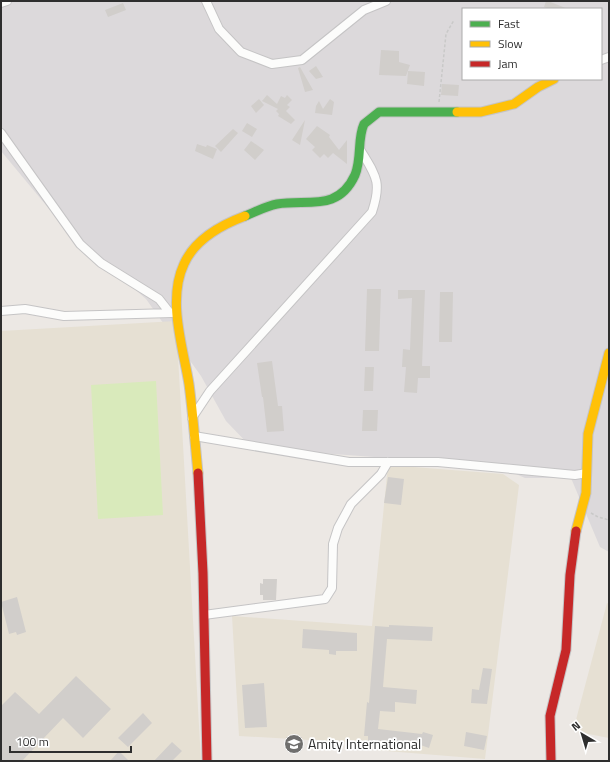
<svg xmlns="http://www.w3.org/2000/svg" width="610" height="762" font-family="'Titillium Web',sans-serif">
  <rect width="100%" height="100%" fill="#ece8e4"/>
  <path fill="#dcd9db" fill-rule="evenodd" d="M1 1H609V552L600 547 571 478H525L498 466 252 448 226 421 201 376 146 299 65 228 1 151ZM463 9H601V79H463Z"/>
  <path fill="#e6e0d3" d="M176 321 201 761H1V331Z
    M388 465 503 474 519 485 485 759 362 749V743L239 736 232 616 372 626Z
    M607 603 609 604V738L573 731Z"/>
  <path fill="#d9eabb" d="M156 381 163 515 98 519 91 385Z"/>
  <path fill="#d1cecb" d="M546 1H548L568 9H550L544 7Z
    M123 3 126 10 108 17 105 10Z
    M381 50 399 51V62L410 65 406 76 379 75Z
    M316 66 323 77 316 79 309 71Z
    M300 67 313 90 305 92 298 68Z
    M408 71 425 72 424 86 407 84Z
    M442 84 459 85 458 96 441 95Z
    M267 95 277 104 281 96 285 98 287 95 292 100 287 105 290 107 286 111 295 120 291 124 278 116 279 114 276 111 278 109 262 101Z
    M259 99 264 105 256 113 251 106Z
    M330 99 334 102 332 115 315 113 316 106 319 101 323 109Z
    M305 120 300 145 292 140Z
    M247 123 257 129 252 137 242 131Z
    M317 126 330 135 329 137 339 150 347 140V164L333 153 328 158 324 154 320 158 312 150 315 147 306 139Z
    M233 129 238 133 221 152 215 146Z
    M251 141 264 150 255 160 244 150Z
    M197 144 206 147 207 145 217 149 213 159 195 151Z
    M367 289H381L379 351H365Z
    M398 290H425L422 366H430V378H418L417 393 404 392 406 367H402L403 349 410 350 412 298 398 299Z
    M440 292H453L452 342H439Z
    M272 361 278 406H282L284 431 267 432 263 397H262L257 363Z
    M365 367H374L373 391H364Z
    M363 410H378L377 431H362Z
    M388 477 404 479 401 505 384 503Z
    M263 579H277L276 600H263V595H260V583L263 584Z
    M17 597 26 632 17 635 16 632 9 634 1 602Z
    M389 625 433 627 432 641 387 639 383 687 417 690 416 704 395 702V712L380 711 378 729 422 734 423 732 433 735 429 748 412 742V745L377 741V744H368V736H364L367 702 369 703 375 626 389 627Z
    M303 629 357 633V651H336V655L329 654V650L302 648Z
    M483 668 492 669 487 704 471 703 472 689 479 690Z
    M76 676 111 709 83 738 63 718 22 761H1V706L15 692 39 714Z
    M264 683 267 727 245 728 242 685Z
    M143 713 152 723 128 747 118 738Z
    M466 732 487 736 484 750 464 746Z
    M172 742 182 751 172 761H154Z
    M119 751 129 761H110Z"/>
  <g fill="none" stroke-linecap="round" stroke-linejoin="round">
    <defs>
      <path id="street" d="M206 1 219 29 241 52 272 64 302 60 364 10 386 1
        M1 3 7 1
        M601 60 609 57
        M1 133 80 244 101 263 159 299 170 313
        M1 311 25 309 64 316 172 313
        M192 418 210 391 372 212C382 182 376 176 361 151
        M194 436 349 462H438L575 475 587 473
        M204 615 325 599 332 588 333 544 338 528 351 504 381 474 388 462"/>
      <path id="fast" d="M245 216C255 212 266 206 277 204 308 199 338 212 355 175 362 158 357 139 364 124L379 112H457"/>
      <path id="slow" d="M457 112H481L514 104 538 87 554 79
        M198 473C195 443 193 414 189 384 183 347 167 300 184 264 195 239 221 225 245 216
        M576 531 586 493 588 434 609 353"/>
      <path id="jam" d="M198 473 203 573 207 761
        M551 761 550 716 566 650 570 575 576 531"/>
    </defs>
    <use href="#street" stroke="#c5c4c5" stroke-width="10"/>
    <use href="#fast" stroke="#c5c4c5" stroke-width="11"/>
    <use href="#slow" stroke="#c5c4c5" stroke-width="11"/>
    <use href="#jam" stroke="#c5c4c5" stroke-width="11"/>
    <path stroke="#c9c9c8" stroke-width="1.5" stroke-dasharray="3 2" stroke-linecap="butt" d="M439 102 446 34 454 20
      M591 513 598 517 609 520"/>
    <use href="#street" stroke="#fcfcfb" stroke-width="8"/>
    <use href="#fast" stroke="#4caf50" stroke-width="9"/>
    <use href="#slow" stroke="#ffc107" stroke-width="9"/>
    <use href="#jam" stroke="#c62828" stroke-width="9"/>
  </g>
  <defs>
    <symbol id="school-disc" viewBox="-11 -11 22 22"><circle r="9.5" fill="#706f6e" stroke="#fff"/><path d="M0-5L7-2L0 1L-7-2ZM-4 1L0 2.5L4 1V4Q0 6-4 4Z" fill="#fff"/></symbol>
  </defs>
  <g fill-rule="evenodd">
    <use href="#school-disc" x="283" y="733" width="22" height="22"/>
  </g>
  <g text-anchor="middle" stroke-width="3.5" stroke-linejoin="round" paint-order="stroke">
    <g font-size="14" fill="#2e2e2e" stroke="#fff" text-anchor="start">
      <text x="308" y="749">Amity International</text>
    </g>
  </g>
  <rect width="610" height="762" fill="none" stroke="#2e2e2e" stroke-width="4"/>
  <rect x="462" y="8" width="140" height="72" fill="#ffffff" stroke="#ababab"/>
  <rect x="470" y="21" width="20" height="6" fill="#4caf50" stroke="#ababab"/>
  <text x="498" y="28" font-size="12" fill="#2e2e2e">Fast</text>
  <rect x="470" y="41" width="20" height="6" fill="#ffc107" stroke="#ababab"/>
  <text x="498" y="48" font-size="12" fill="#2e2e2e">Slow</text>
  <rect x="470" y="61" width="20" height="6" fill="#c62828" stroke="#ababab"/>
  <text x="498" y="68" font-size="12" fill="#2e2e2e">Jam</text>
  <g transform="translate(582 734) rotate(322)" stroke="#ffffff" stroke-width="3" paint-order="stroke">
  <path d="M0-3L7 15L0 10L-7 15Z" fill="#2e2e2e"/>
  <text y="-6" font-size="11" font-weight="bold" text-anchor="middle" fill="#2e2e2e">N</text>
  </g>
  <path d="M10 746v6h121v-6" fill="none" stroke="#2e2e2e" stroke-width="2"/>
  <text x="16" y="746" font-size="12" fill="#2e2e2e" stroke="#ffffff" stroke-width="3" paint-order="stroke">100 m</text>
</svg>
